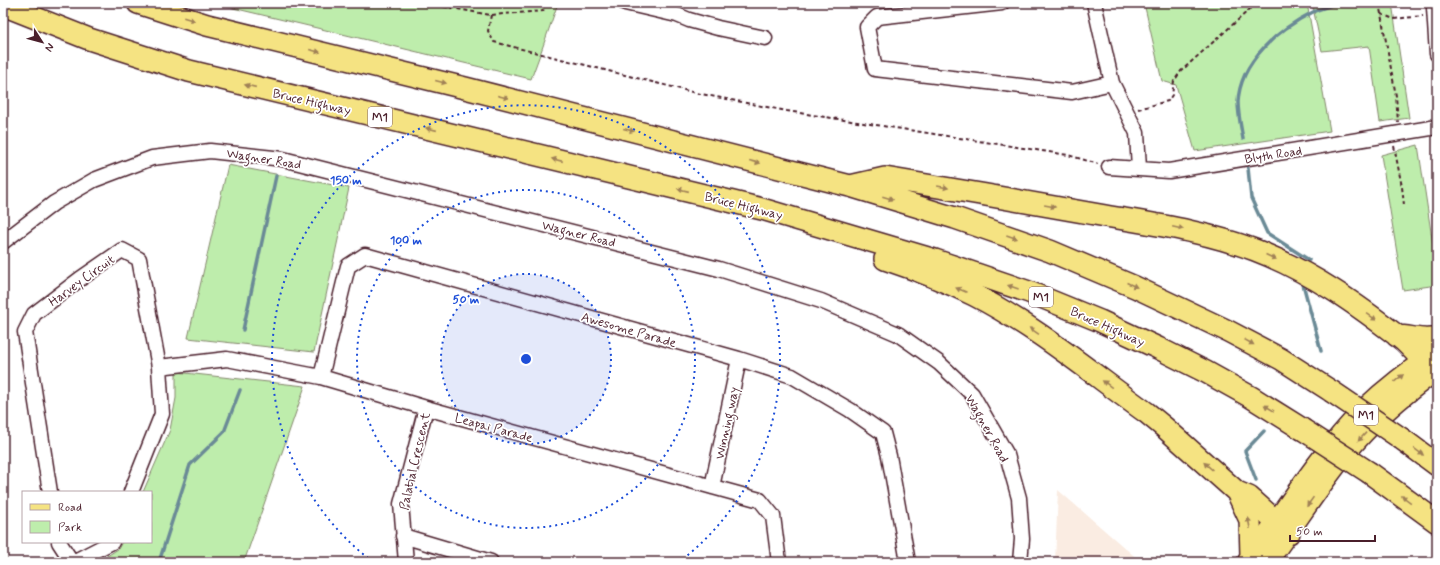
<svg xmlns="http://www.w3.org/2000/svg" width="1440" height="565" font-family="Mynerve,sans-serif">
  <rect width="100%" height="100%" fill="#fff"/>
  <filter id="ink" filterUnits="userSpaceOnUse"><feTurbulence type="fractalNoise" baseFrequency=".025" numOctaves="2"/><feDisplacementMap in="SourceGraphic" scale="8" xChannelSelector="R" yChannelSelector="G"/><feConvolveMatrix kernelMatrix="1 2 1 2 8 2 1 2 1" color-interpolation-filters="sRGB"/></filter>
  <g filter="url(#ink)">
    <path fill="#faece2" d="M1058 490 1141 562H1055Z"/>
    <path fill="#beedac" stroke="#84866c" d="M212 3H558L542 49 531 79Z
      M1144 3H1307L1330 131 1195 151 1176 85 1162 81Z
      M1312 3H1392L1409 118 1380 122 1369 46 1322 51Z
      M1418 145 1437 272V285L1403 290 1381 155Z
      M228 165 349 188 314 352 188 338Z
      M176 372 305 386 244 562H98L118 549 122 542H151V492H143L170 430 176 398Z"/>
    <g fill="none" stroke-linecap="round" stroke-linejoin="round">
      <path stroke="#6b8a96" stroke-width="3.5" d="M1243 139C1241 127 1238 114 1238 102 1240 61 1279 29 1313 12 1321 8 1329 7 1336 3
        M1248 168 1251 198 1267 233 1309 260
        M1303 284 1321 351
        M243 330 276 176
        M1256 480 1245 451 1264 431
        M159 562 190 465 224 432 240 390
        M1294 562H1295"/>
      <defs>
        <path id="minor" d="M625 3 677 15 689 20 718 28 765 38
          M1002 3 877 17 867 27 875 69 1072 92 1112 83
          M1094 3 1112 83 1137 133 1139 169
          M1437 8H1434L1437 54
          M1109 167 1169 171 1437 127
          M3 242 54 203 94 180 152 158 210 151 283 159 719 269 821 301 898 334 939 363 972 394 1007 455 1019 498 1022 539 1020 562
          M159 367 227 359 321 377 426 408 760 500 773 516 779 562
          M321 377 348 266 365 255 739 359 792 376 850 410 883 433 889 456 908 562
          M712 487 739 359
          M50 492 25 332 34 314 80 279 122 250 139 259 159 367 162 414 131 492
          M403 536 491 562
          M59 542 72 562
          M73 562 112 542
          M406 562 401 504 426 408"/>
        <path id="major" d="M1247 561C1285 509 1319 454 1363 409 1386 387 1411 368 1437 351
          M1268 562C1295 526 1318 488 1347 453 1372 422 1404 395 1437 371"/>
        <path id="highway" d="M138 3 207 25 465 88 850 186 955 218 1050 251 1135 287 1228 331 1281 359 1331 391
          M3 5 89 39 189 71 762 209 935 260 1029 292 1100 321 1158 348 1206 372 1251 397 1302 429
          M850 186 885 178C957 190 1028 202 1100 215 1152 224 1205 231 1255 250 1310 271 1358 305 1404 341L1415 352 1431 375
          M885 259C915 269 946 281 974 295 1037 327 1091 373 1147 413L1164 427 1237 492 1249 497 1289 533
          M1397 336C1411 336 1423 342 1437 338
          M1402 439 1437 465
          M1370 473 1437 522
          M1237 492 1250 520 1251 556"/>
      </defs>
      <use href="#minor" stroke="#4a1f2b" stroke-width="17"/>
      <use href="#major" stroke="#4a1f2b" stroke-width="21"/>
      <use href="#highway" stroke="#4a1f2b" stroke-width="24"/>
      <path stroke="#4a1f2b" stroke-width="2" stroke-dasharray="4 3" stroke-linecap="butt" d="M423 3 491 15 543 11 547 3
        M1379 3 1396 96 1398 122
        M1381 14 1394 19 1423 16
        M491 15 488 31 494 42 696 93 787 111 1068 155 1098 164
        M1138 109 1168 101 1172 95 1174 81 1181 71 1249 10 1255 3
        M1394 146 1402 187 1404 205"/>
      <use href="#minor" stroke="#fff" stroke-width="14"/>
      <use href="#major" stroke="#f5e382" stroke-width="18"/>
      <use href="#highway" stroke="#f5e382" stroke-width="21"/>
      <defs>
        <path id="highway-bridge" d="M1331 391 1402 439
          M1302 429 1370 473"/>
      </defs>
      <use href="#highway-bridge" stroke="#4a1f2b" stroke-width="24" stroke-linecap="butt"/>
      <use href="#highway-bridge" stroke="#f5e382" stroke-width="21"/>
    </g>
    <defs><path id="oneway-solid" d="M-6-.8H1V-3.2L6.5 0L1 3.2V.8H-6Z"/></defs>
    <g fill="#a08156">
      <use href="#oneway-solid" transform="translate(189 19) rotate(17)"/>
      <use href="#oneway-solid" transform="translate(315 51) rotate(14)"/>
      <use href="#oneway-solid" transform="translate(441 82) rotate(14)"/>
      <use href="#oneway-solid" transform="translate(250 86) rotate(-167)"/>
      <use href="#oneway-solid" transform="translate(503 97) rotate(14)"/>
      <use href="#oneway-solid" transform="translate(431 129) rotate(-167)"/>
      <use href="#oneway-solid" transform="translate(629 130) rotate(14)"/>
      <use href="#oneway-solid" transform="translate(557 160) rotate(-167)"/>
      <use href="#oneway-solid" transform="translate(755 162) rotate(14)"/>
      <use href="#oneway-solid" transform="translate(943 187) rotate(10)"/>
      <use href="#oneway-solid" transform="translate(683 190) rotate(-167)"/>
      <use href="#oneway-solid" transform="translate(888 198) rotate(17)"/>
      <use href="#oneway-solid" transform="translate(1050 206) rotate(10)"/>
      <use href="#oneway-solid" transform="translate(1178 228) rotate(12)"/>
      <use href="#oneway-solid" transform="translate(1012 237) rotate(19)"/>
      <use href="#oneway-solid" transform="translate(1271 257) rotate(24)"/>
      <use href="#oneway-solid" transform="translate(1132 285) rotate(24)"/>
      <use href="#oneway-solid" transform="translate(1013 287) rotate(-161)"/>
      <use href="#oneway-solid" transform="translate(961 290) rotate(-157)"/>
      <use href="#oneway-solid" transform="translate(1372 317) rotate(35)"/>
      <use href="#oneway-solid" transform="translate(1034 331) rotate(-146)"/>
      <use href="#oneway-solid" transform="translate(1249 342) rotate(29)"/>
      <use href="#oneway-solid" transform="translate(1399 378) rotate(-39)"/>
      <use href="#oneway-solid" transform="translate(1107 384) rotate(-144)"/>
      <use href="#oneway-solid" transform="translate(1269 408) rotate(-148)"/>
      <use href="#oneway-solid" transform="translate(1362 437) rotate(133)"/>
      <use href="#oneway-solid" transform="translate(1419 452) rotate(36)"/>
      <use href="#oneway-solid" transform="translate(1208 466) rotate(-138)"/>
      <use href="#oneway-solid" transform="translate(1406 499) rotate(-144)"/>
      <use href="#oneway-solid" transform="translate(1310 502) rotate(125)"/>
      <use href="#oneway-solid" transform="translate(1249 523) rotate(-101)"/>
    </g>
  </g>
  <circle cx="526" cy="359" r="85" fill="#1d4ed8" fill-opacity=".12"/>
  <g fill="none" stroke="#1d4ed8" stroke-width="2" stroke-dasharray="2 4">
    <circle cx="526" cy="359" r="85"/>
    <circle cx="526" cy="359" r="169"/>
    <path d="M373 562A254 254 0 1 1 679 562"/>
  </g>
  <g text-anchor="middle" stroke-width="3.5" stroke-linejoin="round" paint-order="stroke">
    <g fill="#fff" stroke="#80626b" stroke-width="1">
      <rect x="368" y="107" width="24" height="20" rx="3"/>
      <rect x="1029" y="287" width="24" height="20" rx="3"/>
      <rect x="1354" y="405" width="24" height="20" rx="3"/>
    </g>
    <g font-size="12" font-weight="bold" fill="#4a1f2b">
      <text x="380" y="121">M1</text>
      <text x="1041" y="301">M1</text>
      <text x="1366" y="419">M1</text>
    </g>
    <g font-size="13" fill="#4a1f2b" stroke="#fff">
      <text transform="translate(312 101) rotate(13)" y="5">Bruce Highway</text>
      <text transform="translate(1273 154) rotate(-9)" y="5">Blyth Road</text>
      <text transform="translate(264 158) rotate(9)" y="5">Wagner Road</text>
      <text transform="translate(744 205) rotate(14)" y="5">Bruce Highway</text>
      <text transform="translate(579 233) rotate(14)" y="5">Wagner Road</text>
      <text transform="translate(81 280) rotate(-36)" y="5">Harvey Circuit</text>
      <text transform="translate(1108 326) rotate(24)" y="5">Bruce Highway</text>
      <text transform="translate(629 329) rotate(16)" y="5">Awesome Parade</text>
      <text transform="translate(726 423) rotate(-78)" y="5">Winning way</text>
      <text transform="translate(494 427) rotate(15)" y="5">Leapai Parade</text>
      <text transform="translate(988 428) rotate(61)" y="5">Wagner Road</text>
      <text transform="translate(414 461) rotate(-77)" y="5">Palatial Crescent</text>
    </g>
  </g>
  <circle cx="526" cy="359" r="6" fill="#1d4ed8" stroke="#fff" stroke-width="2"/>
  <g font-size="12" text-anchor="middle" font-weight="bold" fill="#1d4ed8" stroke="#fff" stroke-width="3.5" stroke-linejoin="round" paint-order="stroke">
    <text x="346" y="184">150 m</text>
    <text x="406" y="244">100 m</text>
    <text x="466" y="303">50 m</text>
  </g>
  <rect width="1440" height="565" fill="none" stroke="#fff" stroke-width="16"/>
  <rect x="8" y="8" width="1424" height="549" fill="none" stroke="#4a1f2b" stroke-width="1.5" filter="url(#ink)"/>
  <rect x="22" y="491" width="130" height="52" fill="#ffffff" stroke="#b7a5aa"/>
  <rect x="30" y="504" width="20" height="6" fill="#f5e382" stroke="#b7a5aa"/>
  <text x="58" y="511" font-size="12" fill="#4a1f2b">Road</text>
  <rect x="30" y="521" width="20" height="12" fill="#beedac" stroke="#b7a5aa"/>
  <text x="58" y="531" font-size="12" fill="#4a1f2b">Park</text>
  <g transform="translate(42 42) rotate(126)" stroke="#ffffff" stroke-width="3" paint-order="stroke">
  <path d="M0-3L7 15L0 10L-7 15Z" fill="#4a1f2b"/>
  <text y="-6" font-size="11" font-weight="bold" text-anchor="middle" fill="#4a1f2b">N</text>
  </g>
  <path d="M1290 535v6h85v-6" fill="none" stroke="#4a1f2b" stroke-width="2"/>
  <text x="1296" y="535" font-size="12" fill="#4a1f2b" stroke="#ffffff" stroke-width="3" paint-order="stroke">50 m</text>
</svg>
